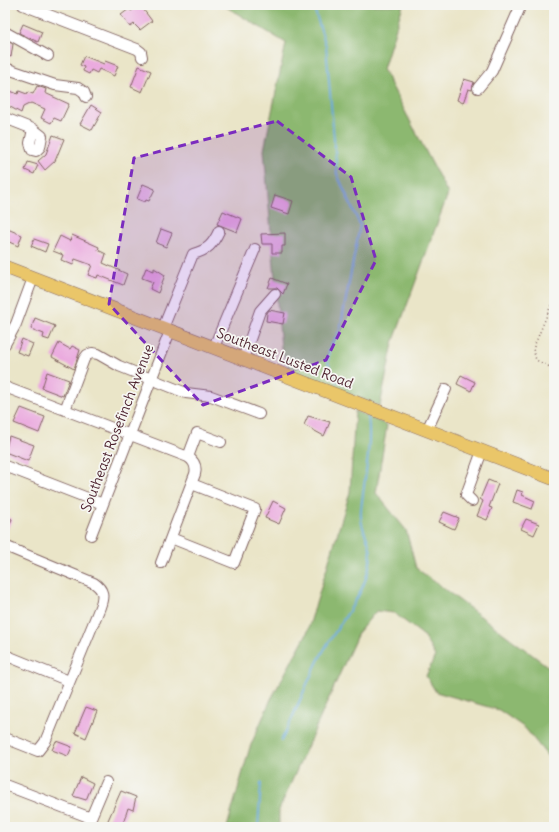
<svg xmlns="http://www.w3.org/2000/svg" width="559" height="832" font-family="Delius,sans-serif">
  <rect width="100%" height="100%" fill="#f6f6f2"/>
  <filter id="ink" filterUnits="userSpaceOnUse"><feTurbulence type="fractalNoise" baseFrequency=".025" numOctaves="2"/><feDisplacementMap in="SourceGraphic" scale="8" xChannelSelector="R" yChannelSelector="G"/><feConvolveMatrix kernelMatrix="1 2 1 2 8 2 1 2 1" color-interpolation-filters="sRGB"/></filter>
  <filter id="wash" filterUnits="userSpaceOnUse"><feTurbulence type="fractalNoise" baseFrequency=".012" numOctaves="4" result="noise"/><feDisplacementMap in="SourceGraphic" scale="16" xChannelSelector="R" yChannelSelector="G"/><feGaussianBlur stdDeviation="0.9" result="paint"/><feColorMatrix in="noise" values="0 0 0 0 0 0 0 0 0 0 0 0 0 0 0 0 0 1.4 0 .05"/><feComposite in="paint" operator="in"/></filter>
  <g filter="url(#wash)">
    <rect width="100%" height="100%" fill="#eae5c8"/>
    <path fill="#8cb870" stroke="#6b6c4e" d="M223 5H403L383 69 448 194 393 343 380 406 291 372 289 369 281 348 264 150 286 43Z
      M355 411 387 425 376 493 406 530 416 568 554 671V764L525 728 499 710 436 692 426 676 435 656 423 635 394 613 376 611 358 633 279 810V827H227L250 747 271 699 307 633 350 492Z"/>
    <g fill="none" stroke-linecap="round" stroke-linejoin="round">
      <path stroke="#68a9dc" stroke-width="2" d="M313 5 326 46 337 174 360 225 340 330 329 349 328 363 337 382
        M281 741C297 711 307 679 324 650 340 621 365 596 370 562 374 541 359 532 361 510 364 479 372 447 368 416
        M258 827 261 783"/>
    </g>
    <g id="blocks">
      <path fill="#eaa7de" d="M140 5 152 21 140 30 134 24 130 27 121 15 129 9 131 11Z
        M23 24 42 32 38 42 19 33Z
        M5 40 13 44 11 57 9 56 6 62Z
        M84 56 104 64 105 61 118 66 114 76 99 69 97 73 91 70 89 74 83 71 84 67 80 65Z
        M139 66 151 71 142 92 131 87Z
        M464 79 474 82 472 90 468 89 463 103 457 100Z
        M37 86 46 89 45 93 69 104 61 121 54 118 51 123 41 118 45 109 31 103 23 107 21 113 5 104V89L18 94 19 91 27 94 28 92 33 94Z
        M91 105 102 112 92 130 80 124Z
        M53 135 64 139 55 161 45 170 38 161 46 154Z
        M28 162 38 165 34 174 25 170Z
        M143 184 155 189 149 201 146 200 145 202 137 199Z
        M275 195 293 201 289 214 271 208Z
        M223 211 242 219 237 232 217 224Z
        M5 228 22 235 18 246 5 240Z
        M161 229 172 233 166 247 156 243Z
        M285 233V246H282V253H272V244H262L261 234Z
        M72 235 99 247 98 250 106 254 103 263 127 274 123 285 98 275 97 278 88 275 92 265 75 259 73 265 61 260 63 255 53 251 60 236 70 241Z
        M34 239 48 244 45 252 31 246Z
        M146 268 154 271V268L165 275 158 293 150 289 153 282 142 278Z
        M272 278 287 284 283 294 277 288H268Z
        M269 310 285 313 283 324 266 321 267 313Z
        M35 318 55 326 49 340 43 338 44 334 31 329Z
        M22 339 33 344 28 356 17 352Z
        M59 343 70 349 72 346 80 350 74 369 52 357Z
        M47 372 69 380 63 396 42 388Z
        M461 375 475 382 471 391 457 384Z
        M21 408 45 417 39 433 14 423Z
        M308 416 330 422 324 436 304 425Z
        M9 436 34 445 28 461 5 452Z
        M488 480 498 484 489 507 492 508 487 520 477 516 483 501 480 499Z
        M517 490 523 492 522 495 535 501 532 509 513 502Z
        M273 501 286 508 279 524 265 518Z
        M444 512 459 518 454 529 439 522Z
        M5 516 12 519 5 535Z
        M526 519 539 524 534 535 521 529Z
        M86 707 97 711 86 738 75 733Z
        M56 741 72 747 68 756 52 750Z
        M81 777 93 783 86 800 73 796Z
        M121 791 136 797 133 810 128 808 122 827H105Z"/>
    </g>
  </g>
  <g filter="url(#ink)">
    <use href="#blocks" fill-opacity="0" stroke="#826462" stroke-width="1"/>
    <g fill="none" stroke-linecap="round" stroke-linejoin="round">
      <defs>
        <path id="minor" d="M23 5 137 49 141 52 142 57
          M5 32 48 56
          M5 68 55 85 78 88 84 92 86 97
          M478 88 492 71 521 5
          M5 118 33 129 42 136 40 147 36 151 32 150 30 143 33 129
          M163 328 193 254C208 250 213 244 219 231
          M5 344 16 324 33 278
          M214 347 255 249
          M243 359 260 311 275 294
          M5 387 188 457C194 461 197 466 195 474L161 563
          M65 410 84 359 87 355 92 353 98 354 119 366 186 393 211 396 259 414
          M427 430 446 389
          M188 457 197 433 221 442
          M5 466 103 504
          M472 501 466 495 482 451
          M91 535 170 331
          M171 538 234 563 255 509 192 484
          M5 546 94 583C104 590 104 596 100 607L45 742 38 751 5 738
          M5 655 69 681
          M5 785 91 818
          M87 827 106 782"/>
        <path id="major" d="M5 267 554 479"/>
      </defs>
      <use href="#minor" stroke="#826462" stroke-width="12"/>
      <use href="#major" stroke="#826462" stroke-width="14"/>
      <path stroke="#826462" stroke-width="1.5" stroke-dasharray="1 3" stroke-linecap="butt" d="M554 298 533 349 536 360 554 369"/>
      <use href="#minor" stroke="#fff" stroke-width="10"/>
      <use href="#major" stroke="#eac669" stroke-width="13"/>
    </g>
  </g>
  <path fill="#7b2cbf" fill-opacity="0.2" stroke="#7b2cbf" stroke-width="3" stroke-dasharray="8 5" stroke-linejoin="round" d="M277 121 351 177 376 260 326 360 203 405 109 304 134 158Z"/>
  <g text-anchor="middle" stroke-width="3.5" stroke-linejoin="round" paint-order="stroke">
    <g font-size="14" fill="#4a1f2b" stroke="#f6f6f2">
      <text transform="translate(285 358) rotate(21)" y="5">Southeast Lusted Road</text>
      <text transform="translate(117 428) rotate(-69)" y="5">Southeast Rosefinch Avenue</text>
    </g>
  </g>
  <rect width="559" height="832" fill="none" stroke="#f6f6f2" stroke-width="20"/>
</svg>
